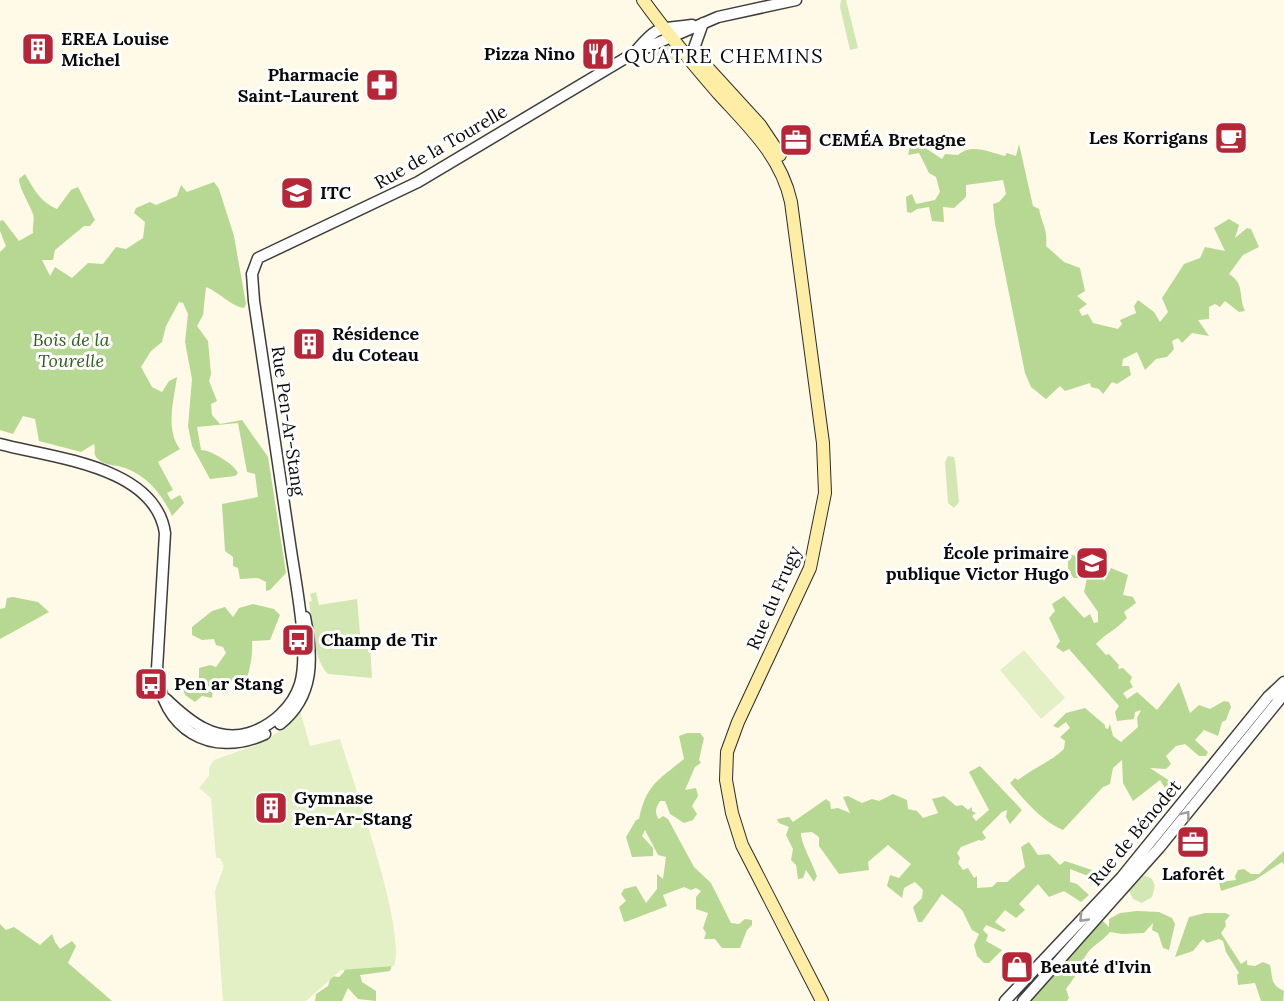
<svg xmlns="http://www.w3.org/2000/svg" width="1284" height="1001" font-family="Lora,serif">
  <rect width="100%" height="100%" fill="#fff9e8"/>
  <path fill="#d2e7b3" d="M841 0H846L858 48 850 50 840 7Z
    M669 46 681 58 680 62 652 55Z
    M948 456 954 457 955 461 959 502 954 508 948 503 945 462Z
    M316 592 319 605 357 599 361 645H370L372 678 328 674C312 657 313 624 309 602L312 601 310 594Z
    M1144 875 1152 879 1155 886 1152 897 1142 903 1133 899 1129 891Z"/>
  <path fill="#b7d893" d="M906 138H920L921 145 942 159 945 154 958 155C972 143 988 152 1005 156L1007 153 1016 156 1019 144 1033 206 1039 209C1042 225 1048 229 1046 246L1064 262 1080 268 1085 291 1077 296 1087 304 1079 310 1082 316 1088 314 1093 323 1118 329 1122 324 1120 320 1136 313 1134 306 1138 300 1154 312 1160 322 1168 312 1162 298 1184 264 1200 258 1205 247 1225 251 1214 228 1229 219 1239 225 1235 238 1247 228 1251 229 1259 247 1243 255 1229 274C1245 284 1238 295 1245 311L1239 312 1225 301 1220 307 1215 304 1209 307V319L1198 320 1209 336 1192 333 1182 343 1178 338 1172 341 1174 349 1167 357 1156 359 1145 370 1137 352 1123 359 1122 366H1129L1131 375 1117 384 1112 382 1103 394 1099 389 1091 387 1090 383 1065 391 1060 386 1046 399 1031 387 1025 373 995 224 993 204 999 202 1006 194 1003 180 966 185V197L954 208 943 207 944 222 932 221 929 207 917 209 911 213 907 212 906 197 912 194 916 204 935 200 940 192 936 177 929 173 919 153 908 155 910 146Z
    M25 174C33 188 41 203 57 209L71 190 78 187 95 220 90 226H84L55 250 53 260H42L50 276 55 267 72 278 88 263 103 264 116 247 126 249 143 238 145 222 134 213 136 208 150 202 156 205 177 196 181 185 187 192 214 182 219 189 234 236 246 304 244 308C232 307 219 292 206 287L203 315 197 326 208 341 211 374 209 381 217 401 211 404 212 415 220 424 242 420 268 457 286 573 270 590 266 591V582L258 578 240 579 238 568 233 566V557L225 551 222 504 258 497 255 474 247 472 238 423 197 427 201 450C211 450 234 464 238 473L235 476 210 479 192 446 188 426 192 379 185 342 188 314 183 303 179 302 166 326 162 342 151 351 141 367 152 387 162 392 169 381 177 377C174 399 165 430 180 449L158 462 173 490 167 493 171 500 180 495 184 503 172 516C162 493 144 472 118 466 111 465 101 464 96 457 93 452 96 449 94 444L81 452 39 441 35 419 23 416 13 434 0 430V252L6 246 0 231V221L3 220 19 241 33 233C32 227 35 219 33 214 30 205 19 188 19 179Z
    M1068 553 1092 563 1104 581 1111 568 1128 575 1123 595 1133 597 1136 603 1124 612 1127 618C1117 629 1105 634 1096 644L1106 655 1109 654 1119 665 1118 669 1123 668 1132 677 1130 682 1133 687 1123 693 1127 699 1137 692 1157 710 1179 682 1190 713 1199 705 1210 709 1224 701 1229 702 1231 707 1226 720 1222 722 1218 736 1204 730 1195 740 1208 752 1206 756H1199L1185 744 1176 746 1166 756 1171 764 1166 769 1150 768 1176 785 1168 793 1160 780 1133 801 1123 783 1122 760 1113 768 1110 784 1103 787 1063 830C1042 821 1025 801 1010 783L1015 778 1018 780C1035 767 1049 763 1064 749L1065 741 1060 737 1070 728 1066 722 1058 728 1053 726 1066 713 1085 708 1105 725V728L1108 729 1110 724 1113 736 1121 742 1138 727 1137 718 1141 710 1135 712 1134 719 1117 721 1115 712 1119 706 1069 649 1063 652 1056 647 1060 641 1049 618 1055 611 1052 604 1064 596 1084 618 1090 614 1094 623 1098 622V612L1084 592 1087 578H1074L1068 572Z
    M13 597 38 602 49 612 0 639V609L5 608 7 598Z
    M253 604 274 609 280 615 270 640 252 641C253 656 250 668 246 682L242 685 229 683 213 689 212 698 202 696 195 702 185 695 183 688 187 684 192 685 199 680V668L210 665 216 667 226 653 223 647 216 645 214 639 202 640 192 635V627L212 611 225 607 233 617 239 608Z
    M687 733H700L704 738 699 760 701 763 695 767 685 790 696 788 698 796 692 806 697 814 693 820 684 823 670 814 665 801H660C656 807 654 813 659 819L663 816 668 819 694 867 711 883 731 923 739 924 745 919 752 920V925L747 930 740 948H722L715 939H704L706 933 703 928 708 913 696 909V897L701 891 696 888 691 890 684 887 663 895 667 906 628 921 624 922 619 907 626 901 621 894 624 889 636 886 646 903 657 889V874L663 879 666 857 658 855 645 830 642 836 653 848V856L632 857 626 837 636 820 639 819C646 785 658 780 684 759L679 736Z
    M980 766 1022 810 1010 824 1006 817 1007 810 1002 812 982 832 986 838 982 841 979 840 961 847 957 853 960 858 958 863 963 870 968 868 974 878 977 876V888L992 887 997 882H1007L1025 867 1021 847 1029 842 1038 855 1049 854 1060 865 1065 861 1101 873 1096 879 1070 869V882L1077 884 1089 895 1081 902 1064 891 1049 897 1038 884 1019 904 1025 910 1016 918 1005 910 995 922 1006 930 1003 932 986 925 983 930 988 935 986 941 1002 950 989 963H984L977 956 974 945 979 934 972 930 962 910 942 894 922 922H918L913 907 922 898 923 890 915 882 904 888 902 898 887 886 890 875 899 878 911 864 888 845 868 862 869 870 839 874 819 846V837L812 832 801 833C801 844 813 864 817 876L814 882 806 870 803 878 798 879 796 865 791 860 793 849 786 835 789 827 779 823 777 819 789 817 793 822 826 799 830 802 831 809 838 808 850 813 843 797 848 796 862 803 872 799 879 801 893 794 907 800 908 809 917 811 923 818 938 813 932 799 944 796 956 806 962 805 968 810 972 807V811L976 813 972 816 976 821 989 810 969 772Z
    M1284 851V865L1282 862 1255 880 1221 891 1219 882 1236 880 1235 876 1238 870 1244 869 1251 874H1259Z
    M1137 911 1159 912 1172 918 1175 924 1169 950 1163 948 1158 933 1152 930 1153 923 1144 933 1122 934 1110 932C1099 945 1090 945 1083 961L1074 965 1076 975 1066 989 1069 998 1067 1001H1028L1090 930 1103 921 1109 927V919L1120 913Z
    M1205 913H1225L1230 915 1225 921 1226 926 1221 933 1241 964 1247 960V965L1255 966 1263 962 1270 965C1273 979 1270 984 1284 991L1283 1001H1261L1255 983 1238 985 1237 975 1239 973 1226 952 1223 941 1219 939 1207 943 1203 939 1193 951 1175 957 1189 917Z
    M0 924 6 930 14 927 40 945 52 934 55 942 60 949 72 941 76 946 68 963 112 1001H0Z
    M346 963 392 965 390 971 360 975 362 982 376 991V1001L358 999 348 988 342 1001H315L316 994 328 986 331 976 339 977 344 972Z"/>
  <path fill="#e3efc5" d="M1024 650 1065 698 1041 719 1000 670Z
    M300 711 310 746 340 739C353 782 407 931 394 966L341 970 306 1001H223L215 891 224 866 220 858H216L211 798 199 788 209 776V768L214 760 264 742 290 723Z"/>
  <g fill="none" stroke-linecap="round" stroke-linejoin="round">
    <defs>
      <path id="tertiary" d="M636 51C659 23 660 30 692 25
        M693 51 703 23
        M0 444C53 458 155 466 165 533L157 669C161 729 211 759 265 734
        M166 699C189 721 215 743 249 733 272 726 293 707 300 684 310 650 295 580 290 544 278 463 266 382 254 301L252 274 258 258 418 182 634 53 718 17 796 0
        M280 724C315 696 313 657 305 617
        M1005 1001 1121 878 1268 697 1284 682
        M1023 1001 1159 848 1284 694"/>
      <path id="secondary" d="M643 0C666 32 692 63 718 93 749 127 781 156 791 202L823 443 825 493 810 568 738 722 727 752 726 780 732 813 742 845 822 1001
        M707 67 760 125 780 155"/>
    </defs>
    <use href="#tertiary" stroke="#3d3d3d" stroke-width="13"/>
    <use href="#secondary" stroke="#2c2c2c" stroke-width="14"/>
    <use href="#tertiary" stroke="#fff" stroke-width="10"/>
    <use href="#secondary" stroke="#feeda4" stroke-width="12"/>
  </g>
  <defs><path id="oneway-chevron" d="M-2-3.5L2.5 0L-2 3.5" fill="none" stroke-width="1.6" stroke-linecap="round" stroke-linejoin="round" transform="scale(1.5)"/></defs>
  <g stroke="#9d9d9d">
    <use href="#oneway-chevron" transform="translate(1186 815) rotate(-52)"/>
    <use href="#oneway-chevron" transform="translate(1083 918) rotate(134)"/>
  </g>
  <defs>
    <symbol id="building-square" viewBox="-11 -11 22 22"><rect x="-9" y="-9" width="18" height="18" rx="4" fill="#b72637" stroke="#fff"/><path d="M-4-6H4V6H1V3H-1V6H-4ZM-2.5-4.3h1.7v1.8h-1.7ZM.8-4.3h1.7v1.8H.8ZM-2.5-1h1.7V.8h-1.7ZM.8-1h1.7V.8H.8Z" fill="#fff"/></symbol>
    <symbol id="restaurant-square" viewBox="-11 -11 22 22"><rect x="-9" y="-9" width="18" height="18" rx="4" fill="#b72637" stroke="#fff"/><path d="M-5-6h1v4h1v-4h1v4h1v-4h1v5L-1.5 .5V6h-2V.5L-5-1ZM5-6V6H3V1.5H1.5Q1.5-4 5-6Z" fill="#fff"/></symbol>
    <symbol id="pharmacy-square" viewBox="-11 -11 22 22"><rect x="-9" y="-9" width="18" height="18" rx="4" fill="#b72637" stroke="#fff"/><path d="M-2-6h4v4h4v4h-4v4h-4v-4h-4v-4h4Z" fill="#fff"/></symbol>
    <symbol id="cafe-square" viewBox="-11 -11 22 22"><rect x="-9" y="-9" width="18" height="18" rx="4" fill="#b72637" stroke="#fff"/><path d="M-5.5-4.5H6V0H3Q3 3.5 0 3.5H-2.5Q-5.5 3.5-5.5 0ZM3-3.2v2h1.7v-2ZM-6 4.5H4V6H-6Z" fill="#fff"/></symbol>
    <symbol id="office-square" viewBox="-11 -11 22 22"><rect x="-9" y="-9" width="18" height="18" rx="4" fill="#b72637" stroke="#fff"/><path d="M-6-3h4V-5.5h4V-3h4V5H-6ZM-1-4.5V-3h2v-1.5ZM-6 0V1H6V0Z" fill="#fff"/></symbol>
    <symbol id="school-square" viewBox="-11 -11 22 22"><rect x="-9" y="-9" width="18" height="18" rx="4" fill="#b72637" stroke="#fff"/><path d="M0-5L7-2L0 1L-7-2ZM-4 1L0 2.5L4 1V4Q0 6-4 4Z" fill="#fff"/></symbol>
    <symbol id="bus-square" viewBox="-11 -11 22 22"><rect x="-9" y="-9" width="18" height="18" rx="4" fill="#b72637" stroke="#fff"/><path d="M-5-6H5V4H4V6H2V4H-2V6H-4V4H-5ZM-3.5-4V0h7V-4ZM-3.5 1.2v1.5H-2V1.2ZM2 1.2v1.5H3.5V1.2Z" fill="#fff"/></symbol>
    <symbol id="shop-square" viewBox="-11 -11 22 22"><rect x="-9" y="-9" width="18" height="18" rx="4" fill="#b72637" stroke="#fff"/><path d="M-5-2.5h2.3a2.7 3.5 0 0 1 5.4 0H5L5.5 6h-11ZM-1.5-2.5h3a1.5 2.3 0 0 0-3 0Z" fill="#fff"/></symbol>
  </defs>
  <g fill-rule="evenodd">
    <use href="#building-square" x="19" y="30" width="38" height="38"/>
    <use href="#restaurant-square" x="579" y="35" width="38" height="38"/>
    <use href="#pharmacy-square" x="363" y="66" width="38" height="38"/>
    <use href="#cafe-square" x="1212" y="119" width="38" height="38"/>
    <use href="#office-square" x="777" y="121" width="38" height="38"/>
    <use href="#school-square" x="278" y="174" width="38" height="38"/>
    <use href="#building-square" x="290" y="325" width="38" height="38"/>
    <use href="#school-square" x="1073" y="544" width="38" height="38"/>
    <use href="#bus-square" x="279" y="621" width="38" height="38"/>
    <use href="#bus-square" x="132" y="665" width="38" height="38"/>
    <use href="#building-square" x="252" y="789" width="38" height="38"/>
    <use href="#office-square" x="1174" y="823" width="38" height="38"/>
    <use href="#shop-square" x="998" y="948" width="38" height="38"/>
  </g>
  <g text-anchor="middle" stroke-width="6" stroke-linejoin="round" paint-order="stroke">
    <g font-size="18" font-weight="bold" fill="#0a0a0a" stroke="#fff" text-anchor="start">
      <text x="61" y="45">EREA Louise<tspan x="61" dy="21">Michel</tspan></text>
      <text x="575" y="60" text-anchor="end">Pizza Nino</text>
      <text x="359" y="81" text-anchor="end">Pharmacie<tspan x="359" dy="21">Saint-Laurent</tspan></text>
      <text x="1208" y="144" text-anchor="end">Les Korrigans</text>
      <text x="819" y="146">CEMÉA Bretagne</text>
      <text x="320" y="199">ITC</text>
      <text x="332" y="340">Résidence<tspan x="332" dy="21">du Coteau</tspan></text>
      <text x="1069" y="559" text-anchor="end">École primaire<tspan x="1069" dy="21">publique Victor Hugo</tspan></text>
      <text x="321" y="646">Champ de Tir</text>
      <text x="174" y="690">Pen ar Stang</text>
      <text x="294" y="804">Gymnase<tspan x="294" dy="21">Pen-Ar-Stang</tspan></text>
      <text x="1193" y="880" text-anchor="middle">Laforêt</text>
      <text x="1040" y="973">Beauté d'Ivin</text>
    </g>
    <g font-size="18" fill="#0a0a0a" stroke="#fff">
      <text transform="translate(441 147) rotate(-30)" y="6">Rue de la Tourelle</text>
      <text transform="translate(288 421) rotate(82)" y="6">Rue Pen-Ar-Stang</text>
      <text transform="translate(774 598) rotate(-67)" y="6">Rue du Frugy</text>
      <text transform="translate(1135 833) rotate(-50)" y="6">Rue de Bénodet</text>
    </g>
    <g font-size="18" font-style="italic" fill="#30601d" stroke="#fff">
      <text x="71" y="346">Bois de la<tspan x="71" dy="21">Tourelle</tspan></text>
    </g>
    <g font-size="20" letter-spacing="1.5" fill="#0a0a0a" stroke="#fff">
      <text x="724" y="63">QUATRE CHEMINS</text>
    </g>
  </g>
</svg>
